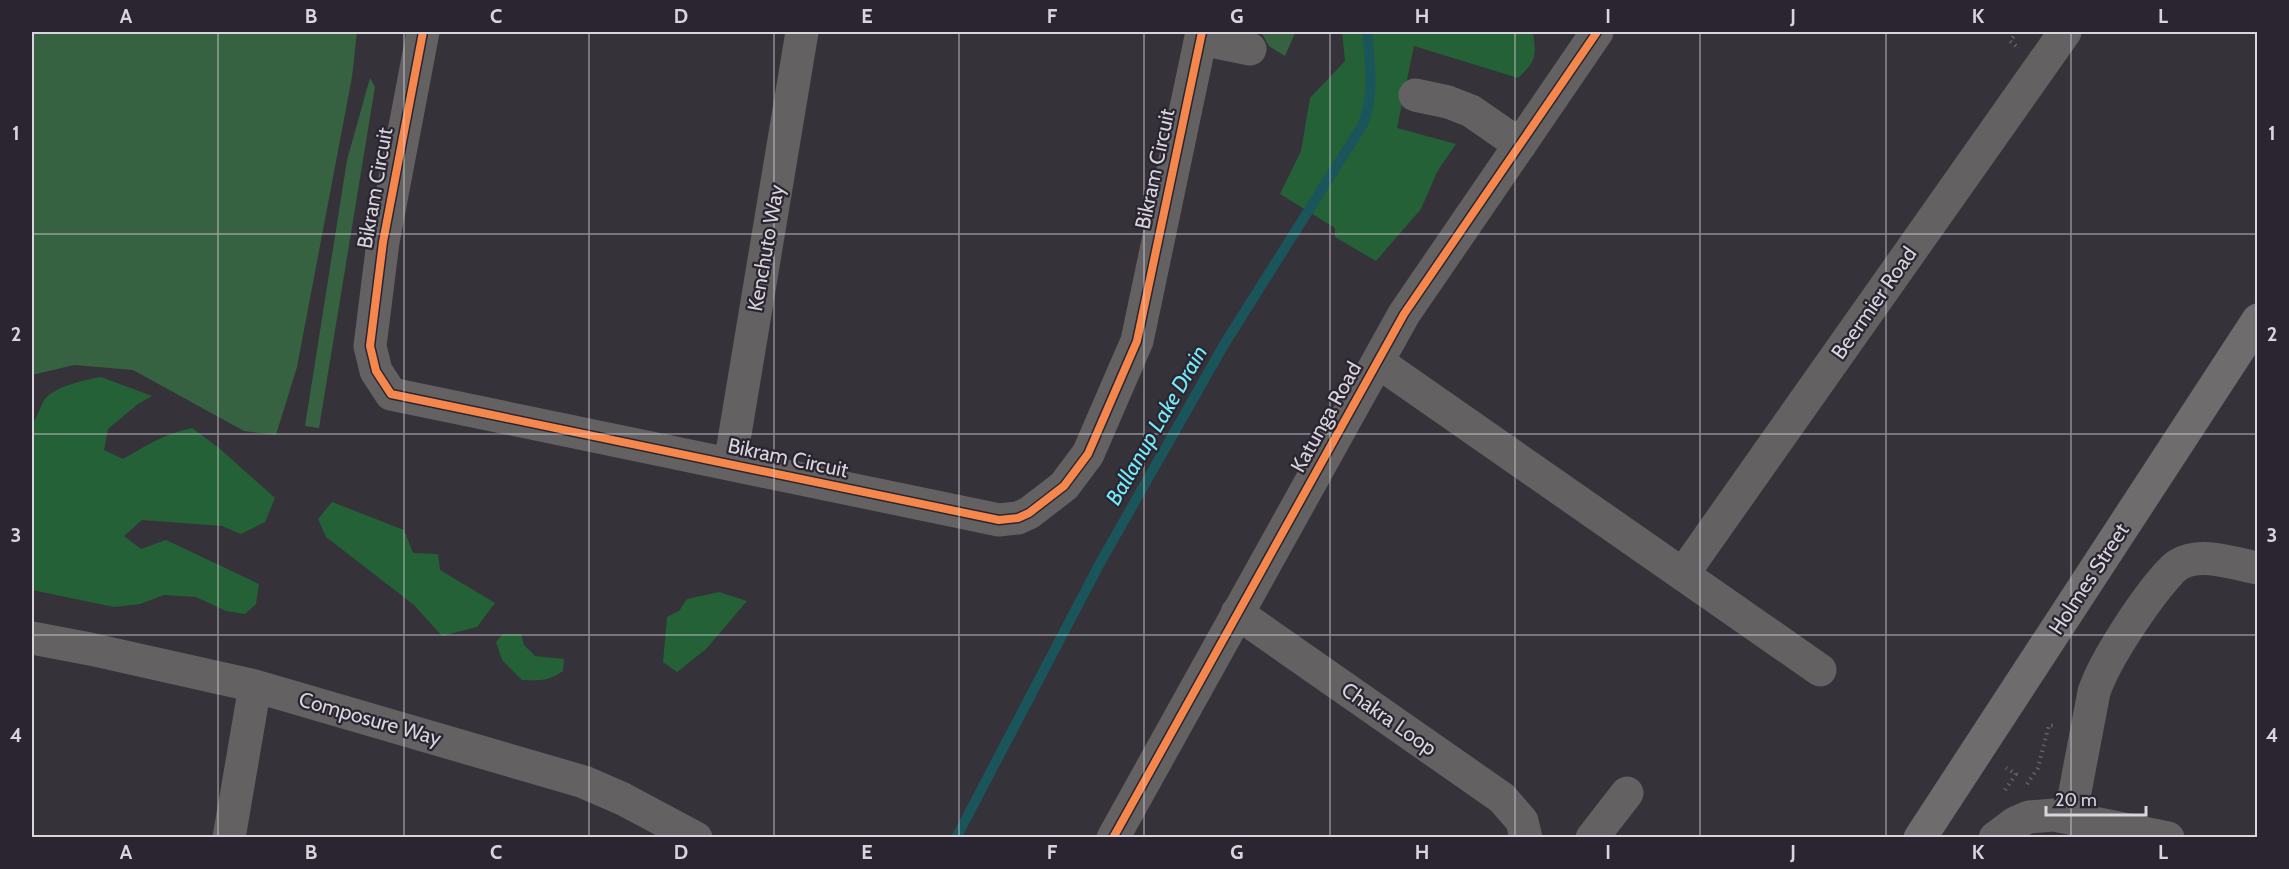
<svg xmlns="http://www.w3.org/2000/svg" width="2289" height="869" font-family="Cabin,sans-serif">
  <rect width="100%" height="100%" fill="#353239"/>
  <path fill="#366241" d="M32 32H357L352 77 297 367 276 435 244 431 133 370 74 365 32 375Z
    M1261 32H1295V33L1285 56 1269 46Z
    M370 78 375 87 319 428 305 426 347 160Z"/>
  <path fill="#246137" d="M1342 32H1533C1536 56 1537 60 1518 78L1414 46 1397 128 1456 144 1437 172 1421 209 1376 261 1335 237V228L1280 194 1301 151 1310 98 1345 61Z
    M101 377 152 396 138 404 108 429 104 450 123 459C145 446 166 433 192 428L219 448 275 498 265 522 241 534 222 526 142 520 124 536 141 549 166 540 259 584 256 604 245 614 226 611 196 597 164 595 140 604 114 607 32 590V425C36 419 42 404 44 400 55 386 85 380 101 377Z
    M332 502 404 530 413 553 438 554 440 570 495 603 477 627 442 636 414 605 326 537 318 519Z
    M719 592 747 601 706 649 677 672 663 662 667 617 679 611 687 599Z
    M503 634H521L524 645 535 656 564 659 563 671C549 681 539 681 522 680L502 660 496 642Z"/>
  <g fill="none" stroke-linecap="round" stroke-linejoin="round">
    <path stroke="#1b555c" stroke-width="10" d="M956 838 1100 563 1225 343 1363 124C1375 92 1370 65 1367 32"/>
    <path stroke="#656264" stroke-width="4" stroke-dasharray="1.5 4.5" stroke-linecap="butt" d="M2016 46 2010 41 2017 32
      M2027 784 2038 768 2049 725 2055 726
      M2005 790 2016 774 2006 768"/>
    <path stroke="#646162" stroke-width="33" d="M423 32 383 242 370 346 376 371 391 394 999 520 1018 518 1029 513 1064 486 1088 454 1137 341 1202 32
      M1201 39 1250 49
      M1415 95 1448 102 1471 111 1520 145
      M1378 362 1820 670
      M730 464 802 32
      M1683 574 2065 32
      M1237 613 1502 798 1522 821 1526 838
      M32 638 90 649 255 686 584 782 623 799 696 838
      M2070 818 2094 692C2105 659 2146 598 2170 572 2175 566 2182 562 2190 560 2211 555 2236 564 2258 568
      M229 838 255 686
      M1113 838 1404 314 1597 32
      M1592 838 1627 793
      M1995 838 2015 823 2029 817 2054 815 2168 838"/>
    <path stroke="#6f6c6d" stroke-width="33" d="M1920 838 2258 320"/>
    <defs>
      <path id="cycleway" d="M423 32 383 242 370 346 376 371 391 394 999 520 1018 518 1029 513 1064 486 1088 454 1137 341 1202 32
        M1113 838 1404 314 1597 32"/>
    </defs>
    <use href="#cycleway" stroke="#2a2531" stroke-width="11"/>
    <use href="#cycleway" stroke="#f5874c" stroke-width="8"/>
  </g>
  <path fill="none" stroke="#d8d5dd" stroke-width="1.5" stroke-opacity="0.55" d="M218 32V838M404 32V838M589 32V838M774 32V838M959 32V838M1144 32V838M1330 32V838M1515 32V838M1700 32V838M1886 32V838M2071 32V838M32 234H2258M32 434H2258M32 635H2258"/>
  <g text-anchor="middle" stroke-width="4.5" stroke-linejoin="round" paint-order="stroke">
    <g font-size="21" fill="#d8d5dd" stroke="#2a2531">
      <text transform="translate(1155 169) rotate(-78)" y="7">Bikram Circuit</text>
      <text transform="translate(375 188) rotate(-80)" y="7">Bikram Circuit</text>
      <text transform="translate(766 248) rotate(-80)" y="7">Kenchuto Way</text>
      <text transform="translate(1874 303) rotate(-55)" y="7">Beermier Road</text>
      <text transform="translate(1326 417) rotate(-61)" y="7">Katunga Road</text>
      <text transform="translate(788 458) rotate(12)" y="7">Bikram Circuit</text>
      <text transform="translate(2089 579) rotate(-57)" y="7">Holmes Street</text>
      <text transform="translate(370 719) rotate(16)" y="7">Composure Way</text>
      <text transform="translate(1389 719) rotate(35)" y="7">Chakra Loop</text>
    </g>
    <g font-size="22" font-style="italic" fill="#73ebf9" stroke="#2a2531">
      <text transform="translate(1156 425) rotate(-60)" y="8">Ballanup Lake Drain</text>
    </g>
  </g>
  <rect width="2289" height="869" fill="none" stroke="#2a2531" stroke-width="66"/>
  <path d="M2046 806v9h100v-9" fill="none" stroke="#d8d5dd" stroke-width="3"/>
  <text x="2055" y="806" font-size="18" fill="#d8d5dd" stroke="#2a2531" stroke-width="4.5" paint-order="stroke">20 m</text>
  <rect x="33" y="33" width="2223" height="803" fill="none" stroke="#d8d5dd" stroke-width="2"/>
  <g font-size="20" text-anchor="middle" font-weight="bold" fill="#d8d5dd">
    <text x="126" y="23">A</text>
    <text x="311" y="23">B</text>
    <text x="496" y="23">C</text>
    <text x="681" y="23">D</text>
    <text x="867" y="23">E</text>
    <text x="1052" y="23">F</text>
    <text x="1237" y="23">G</text>
    <text x="1422" y="23">H</text>
    <text x="1608" y="23">I</text>
    <text x="1793" y="23">J</text>
    <text x="1978" y="23">K</text>
    <text x="2163" y="23">L</text>
    <text x="16" y="140">1</text>
    <text x="2272" y="140">1</text>
    <text x="16" y="341">2</text>
    <text x="2272" y="341">2</text>
    <text x="16" y="542">3</text>
    <text x="2272" y="542">3</text>
    <text x="16" y="742">4</text>
    <text x="2272" y="742">4</text>
    <text x="126" y="859">A</text>
    <text x="311" y="859">B</text>
    <text x="496" y="859">C</text>
    <text x="681" y="859">D</text>
    <text x="867" y="859">E</text>
    <text x="1052" y="859">F</text>
    <text x="1237" y="859">G</text>
    <text x="1422" y="859">H</text>
    <text x="1608" y="859">I</text>
    <text x="1793" y="859">J</text>
    <text x="1978" y="859">K</text>
    <text x="2163" y="859">L</text>
  </g>
</svg>
